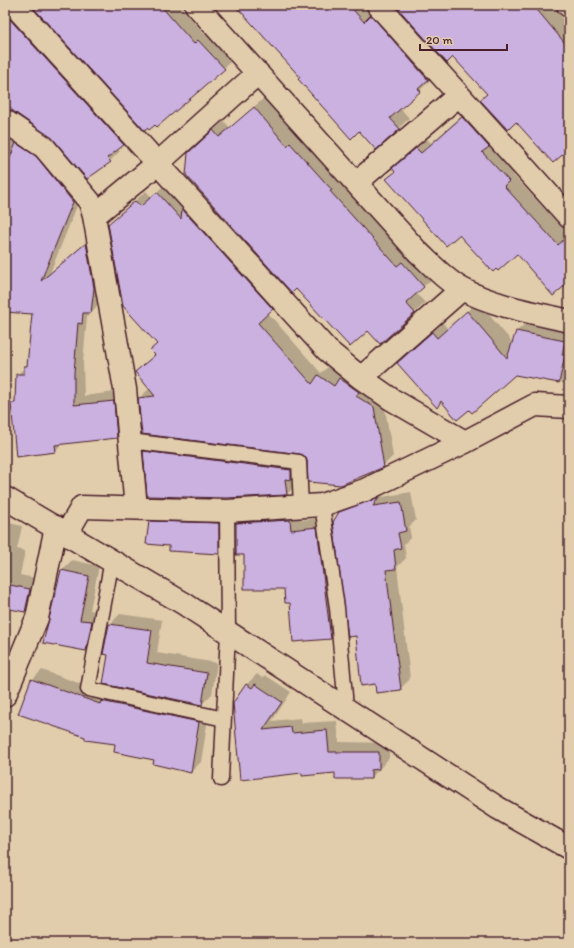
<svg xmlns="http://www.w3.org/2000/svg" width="574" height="948" font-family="Itim,sans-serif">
  <rect width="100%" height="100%" fill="#e1cdac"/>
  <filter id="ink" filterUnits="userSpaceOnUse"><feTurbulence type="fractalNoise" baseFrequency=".025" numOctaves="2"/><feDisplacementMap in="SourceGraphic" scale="8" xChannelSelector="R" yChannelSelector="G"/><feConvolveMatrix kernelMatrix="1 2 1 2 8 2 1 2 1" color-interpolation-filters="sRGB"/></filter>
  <g filter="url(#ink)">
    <path fill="#0003" d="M5 5 134 134 118 149 120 151 110 161 54 138 5 100Z
      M32 5H179L205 35 209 31 234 58 224 68Z
      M233 5H368L438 69 428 78 430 81 400 108 409 118 399 128 360 130 301 77 241 10 239 12Z
      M396 5H553L569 27V148L516 121 488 94 454 56Z
      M264 98 298 136 301 134 339 181 408 257 413 252 434 277 416 293 425 303 380 343 199 143 224 121 230 128Z
      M472 107 518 170 513 175 569 235V281L517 253 459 233 396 171 404 158 427 139 431 143Z
      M5 117 83 191 50 273 96 234 101 302 87 317 83 362 84 396 123 391 127 427 117 437 64 443 56 451 12 404 16 399 17 375 27 365 33 314 5 311Z
      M168 182 282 299 268 313 321 373 329 366 383 397 393 456 383 466 308 458 300 453 139 398 150 388 136 372 155 354 158 344 109 224 146 191 151 197Z
      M478 302 513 343 516 332 527 322 569 330V384L514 374 469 408 442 401 437 406 408 353 443 323 447 328Z
      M154 442 301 460 297 484 287 494 144 452Z
      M388 488 382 497 411 492 416 520 409 527 411 537 404 544 406 558 397 567 410 679 400 689 340 513 351 502Z
      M300 510 301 520 326 518 341 627 331 638 291 602 285 588 245 554 237 523 247 513Z
      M160 512 228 514 229 542 218 553 170 545 150 522Z
      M5 522 22 526 17 549 25 551 20 575 40 579 35 601 25 611 10 608 5 629Z
      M72 560 99 566 90 610 101 612 96 640 86 650 62 570Z
      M120 614 162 620 157 653 217 663 212 694 202 704 109 654 110 624Z
      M42 670 109 694 209 712 201 762 191 772 116 744 87 736 32 680Z
      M257 674 262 678 265 675 291 692 272 721 301 718 302 723 337 721 339 742 389 743V758L371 778 336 772H303L234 703 247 684Z"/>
    <path fill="#cab1e0" stroke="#4a1f2b" d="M31 5H160L194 44 198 40 225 69 157 127 155 125 149 130 147 128 144 130Z
      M235 5H349L364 22 371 15 428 80 418 89 421 91 390 118 400 129 376 150 359 131 351 139 298 79 300 77Z
      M395 5H533L569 48V149L553 163 516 122 508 130 480 100 487 94 453 57 447 63Z
      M5 14 124 145 107 158 111 162 87 179 53 139 13 111 5 102Z
      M254 107 287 146 290 143 332 190 330 191 397 266 402 262 424 287 406 303 415 313 380 344 368 331 350 347 296 289 292 293 186 175 188 153 213 130 219 137Z
      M462 117 489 147 482 152 509 181 504 186 558 245 569 235V282L553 296 517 254 498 271 496 269 493 272 459 235 446 246 386 179 395 172 392 168 416 148 421 153Z
      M16 143 36 156 73 202 41 281 86 243 94 288 91 313H83L82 324 78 323 74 373V405L114 401 117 438 55 445 56 452 16 457 11 403H15L16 374H24V366H27L32 314 5 312V155L10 158Z
      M157 192 181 219 182 209 273 309 258 323 312 384 318 375 334 386 339 378 359 392 356 396 374 407 384 467 341 485 308 482 307 461 306 458 300 454 142 434 138 398 155 396 135 372 155 355 150 350 157 344 123 306 108 224 135 201 141 206Z
      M467 311 507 358 516 331 565 341 562 355H565L559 383 515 375 472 413 469 410 457 420 441 401 437 408 397 363 432 332 437 338Z
      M143 451 291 470V480L285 479 287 495 227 498 147 496Z
      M379 497 373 506 401 502 406 531 398 533 401 548 394 550 396 569 386 570 401 690 376 693 375 684 361 686 356 636 348 637 333 522 339 512Z
      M290 520 291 530 317 527 331 639 293 642 290 603H285L284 589H244V555H236V523Z
      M149 521 219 523V554L169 551V546L146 544Z
      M61 570 89 576 80 620 92 621 86 651 43 643Z
      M5 584 30 589 25 612 5 608Z
      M109 624 152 630 147 663 207 673 202 705 103 684 108 655 103 654Z
      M31 679 100 704 101 701 199 722 191 773 153 764 154 760 114 752 115 744 85 740V737L18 714Z
      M246 684 252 688 255 684 282 702 263 730 291 727 292 733 327 730 329 752H379V769L371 770V779H335V773L302 776V773L240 780 233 703Z"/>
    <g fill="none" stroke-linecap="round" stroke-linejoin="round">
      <defs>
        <path id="lane" d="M130 441 299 462 301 507
          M322 505 337 608 346 707
          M112 560 88 689 224 719
          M221 779 228 632 227 511"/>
        <path id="street" d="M14 5 327 350 361 378 391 399 465 442
          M196 5 417 251C431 264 445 280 462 289 494 306 535 313 569 321
          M378 5 569 217
          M5 121 44 147 90 202 94 216
          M356 183 459 95
          M361 378 462 289
          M136 508 125 389 94 216 157 164 258 73
          M67 533 82 507 227 511 322 505 365 490 465 442 535 405 569 407
          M5 695 37 618 56 527"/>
        <path id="secondary" d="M568 5 569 6
          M5 498 183 603 498 808 569 848"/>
      </defs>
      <use href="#lane" stroke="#4a1f2b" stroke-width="17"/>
      <use href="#street" stroke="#4a1f2b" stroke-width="25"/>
      <use href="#secondary" stroke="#4a1f2b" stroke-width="25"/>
      <use href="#lane" stroke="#e1cdac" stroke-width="14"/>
      <use href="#street" stroke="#e1cdac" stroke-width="22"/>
      <use href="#secondary" stroke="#e1cdac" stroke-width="22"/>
    </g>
  </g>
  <rect width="574" height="948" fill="none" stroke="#e1cdac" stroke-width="20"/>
  <rect x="10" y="10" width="554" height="928" fill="none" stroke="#4a1f2b" stroke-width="1.5" filter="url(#ink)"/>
  <path d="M420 44v6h87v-6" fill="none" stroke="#4a1f2b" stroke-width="2"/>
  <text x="426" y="44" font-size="12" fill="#4a1f2b" stroke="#e1cdac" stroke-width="3" paint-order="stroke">20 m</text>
</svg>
